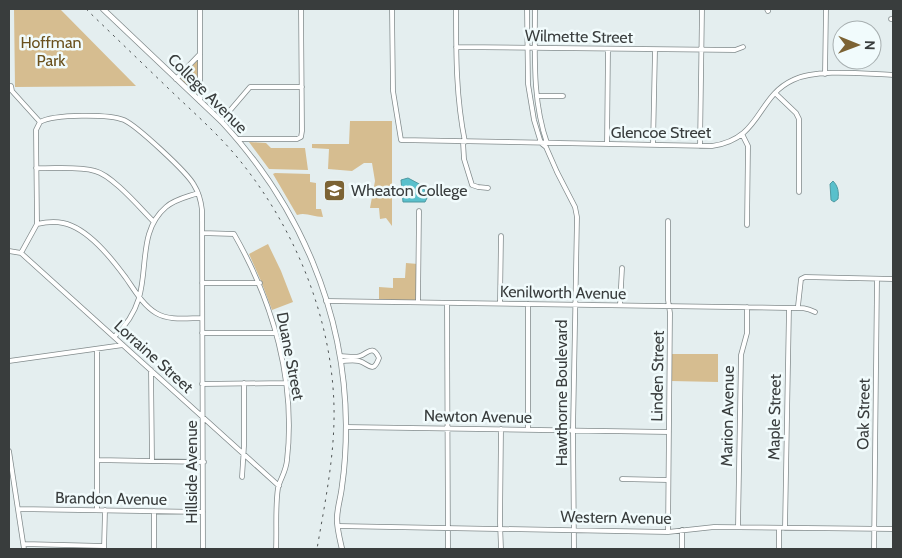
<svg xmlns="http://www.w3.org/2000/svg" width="902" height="558" font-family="Cabin,sans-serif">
  <rect width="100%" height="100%" fill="#e4eeef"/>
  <path fill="#d6bd90" d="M14 9H60L136 86 15 87Z
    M199 59 200 100 178 80Z
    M350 121H392V226L386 218 380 219 379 208H370L375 181 372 163H364L352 171 328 169 329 149 312 148V144H349Z
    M249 142 266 143 271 148H305L308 170 269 169Z
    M275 173 310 174V182L316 183V209H321L323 217C313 217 306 212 297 215L273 174Z
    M268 244 281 271 293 302 272 310 261 281 249 254Z
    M406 263 418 264 417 301H379V287L393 288V278H405Z
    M672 354H718V382L671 381Z"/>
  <path fill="#59c0cc" stroke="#4f99a1" d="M408 178 423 186 427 198 425 202H403L401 180Z
    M833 181C838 186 839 192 838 199L834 202 831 200 830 184Z"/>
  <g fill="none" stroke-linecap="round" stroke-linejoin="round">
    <defs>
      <path id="minor" d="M200 9V101
        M392 9 393 91 401 140 712 146C762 139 756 97 793 80 817 68 866 74 893 75
        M456 9C456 54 456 98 465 142H463L464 159 472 185 478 187 488 188
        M527 9 528 84 534 120 541 143 546 147 557 172 575 207 577 217 573 430 574 549
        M535 9C535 54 532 100 547 143
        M767 9 768 11
        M891 19H893
        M456 47 735 50 743 47
        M825 74 826 9
        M176 79 200 54
        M11 86 12 91 40 122C54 114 109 114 124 120 137 126 187 172 194 185 199 193 201 201 202 210L203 549
        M775 93 796 113 799 119V192
        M537 96H563
        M221 121 250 87H302
        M742 134 748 146 747 225
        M238 139H297L301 137 302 131 301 9
        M607 144 608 49
        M653 145 655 50
        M700 146 702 9
        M36 168C53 169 78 166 95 171 112 175 140 208 154 222
        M668 221V300L670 313 668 532
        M37 224C46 222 54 221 63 223 88 228 112 259 126 278 135 291 143 305 156 313 169 321 188 318 202 318
        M202 233 234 234C273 302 296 381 287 460 286 472 280 479 278 488 275 508 277 530 276 549
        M9 251 21 253 279 486
        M21 253 37 224 36 130 40 122
        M202 283H260
        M326 301 789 308C799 308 805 307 815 312
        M418 302 419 211
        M447 303 448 549
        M500 303 501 236
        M620 305 622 268
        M798 306 801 279 805 277 893 279
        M202 333H276
        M114 337C126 326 134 314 139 298 148 267 139 230 166 207 175 199 187 197 198 193
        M340 356C346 356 355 358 360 356 368 353 373 344 379 358 373 375 368 363 359 361 353 360 346 361 341 361
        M9 361 123 345
        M151 370 152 461
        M202 384 286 383
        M346 427 669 432
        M501 429 500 523 501 549
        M528 429V304
        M9 451 24 549
        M97 460 204 462
        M242 477 244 446V383
        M622 479 668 480
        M18 509 203 512
        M97 510V349
        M338 526 668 532 714 527 893 529
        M738 527 741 355 747 333V307
        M785 528 789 308
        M24 544 104 546
        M104 549 105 510
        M154 549V511
        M682 549V530
        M779 549V528
        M874 549 877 279"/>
      <path id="tertiary" d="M103 9 221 121C299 205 345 310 346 425 346 445 345 466 342 486 341 497 337 508 337 519 337 529 340 540 342 549"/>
    </defs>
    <use href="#minor" stroke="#828b8c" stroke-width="5.5"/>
    <use href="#tertiary" stroke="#828b8c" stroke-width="6"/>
    <use href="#minor" stroke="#fff" stroke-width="4"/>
    <use href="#tertiary" stroke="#fff" stroke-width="4.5"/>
    <path stroke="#505555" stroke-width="1" stroke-dasharray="2.5 5" stroke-linecap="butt" d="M86 9C114 36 142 63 170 90 193 112 217 133 237 157 294 226 332 317 334 407 335 455 325 502 317 549"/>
  </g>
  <defs>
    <symbol id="university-square" viewBox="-11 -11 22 22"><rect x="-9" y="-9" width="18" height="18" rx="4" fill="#7c6334" stroke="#f1fbfc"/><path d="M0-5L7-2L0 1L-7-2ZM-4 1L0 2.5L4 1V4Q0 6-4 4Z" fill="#fff"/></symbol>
  </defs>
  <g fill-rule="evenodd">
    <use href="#university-square" x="322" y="178" width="25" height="25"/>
  </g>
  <g text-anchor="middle" stroke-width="5" stroke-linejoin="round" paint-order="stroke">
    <g font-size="16" fill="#393d3d" stroke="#f1fbfc">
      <text transform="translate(579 36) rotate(1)" y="6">Wilmette Street</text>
      <text transform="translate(208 93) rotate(45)" y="6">College Avenue</text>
      <text x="661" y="138">Glencoe Street</text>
      <text transform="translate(563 292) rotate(1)" y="6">Kenilworth Avenue</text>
      <text transform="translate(154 356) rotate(42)" y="6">Lorraine Street</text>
      <text transform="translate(291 356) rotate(79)" y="6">Duane Street</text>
      <text transform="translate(657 376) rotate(-89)" y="6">Linden Street</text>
      <text transform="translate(561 393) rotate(-90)" y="6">Hawthorne Boulevard</text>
      <text transform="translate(863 414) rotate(-89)" y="6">Oak Street</text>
      <text transform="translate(478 416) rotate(1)" y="6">Newton Avenue</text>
      <text transform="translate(727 416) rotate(-89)" y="6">Marion Avenue</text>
      <text transform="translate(774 417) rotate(-89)" y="6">Maple Street</text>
      <text transform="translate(191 472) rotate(-90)" y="6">Hillside Avenue</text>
      <text transform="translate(111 498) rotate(1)" y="6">Brandon Avenue</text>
      <text transform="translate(616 517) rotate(1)" y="6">Western Avenue</text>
    </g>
    <g font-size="16" fill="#69501c" stroke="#f1fbfc">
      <text x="51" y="48">Hoffman<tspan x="51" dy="18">Park</tspan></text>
    </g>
    <g font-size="16" fill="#393d3d" stroke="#f1fbfc" text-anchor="start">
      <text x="351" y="196">Wheaton College</text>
    </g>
  </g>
  <rect width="902" height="558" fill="none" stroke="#393d3d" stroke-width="20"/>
  <g transform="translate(857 45) rotate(91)"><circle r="24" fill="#f1fbfc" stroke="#a7afb0"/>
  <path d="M0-4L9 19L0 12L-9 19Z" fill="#7c6334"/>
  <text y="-8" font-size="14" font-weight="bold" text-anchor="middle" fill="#393d3d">N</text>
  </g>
</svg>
